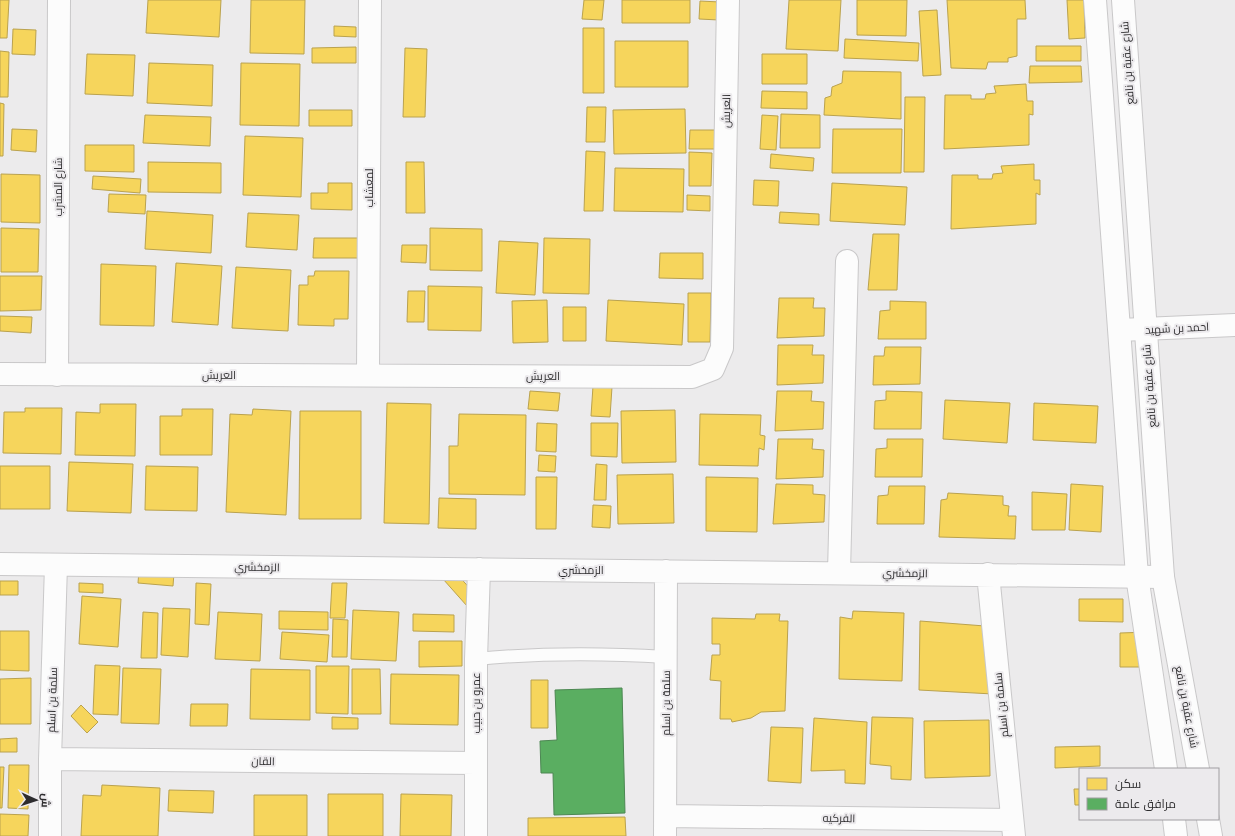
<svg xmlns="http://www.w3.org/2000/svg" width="1235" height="836" font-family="Mulish,Cairo,sans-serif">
  <rect width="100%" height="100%" fill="#ecebec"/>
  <path fill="#f6d55c" stroke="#baa24e" d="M0 0H9L7 38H0Z
    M148 0H221L219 37 146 33Z
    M251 0H305L304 54 250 53Z
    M584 0H604L602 20 582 19Z
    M622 0H690V23H622Z
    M789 0H841L838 51 786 49Z
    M857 0H907L906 36 857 35Z
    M947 0H1025L1026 19H1017V56L1008 58V62H988L986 69 951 68Z
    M1067 0H1084L1085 38 1069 39Z
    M700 1 720 2 719 20 699 19Z
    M937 10 941 75 923 76 919 11Z
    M334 26 356 27V37L334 36Z
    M583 28H604V93H583Z
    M13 29 36 30 35 55 12 54Z
    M845 39 919 43 918 61 844 58Z
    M615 41H688V87H615Z
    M1036 46H1081V61H1036Z
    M356 47V63H312V48Z
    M405 48 427 49 425 117H403Z
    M0 51 9 52 8 97H0Z
    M87 54 135 55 133 96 85 94Z
    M762 54H807V84H762Z
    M149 63 213 65 212 106 147 103Z
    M241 63 300 64 299 126 240 125Z
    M1030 66H1081L1082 82 1029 83Z
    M843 71 901 72V119L824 115 825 98 831 96 832 87 842 83Z
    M1026 84 1027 101H1033V115L1029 114V145L944 149 945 95H971V99H985L986 94 996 93 994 86Z
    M762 91 807 92V109L761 108Z
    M905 97H925L924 172H904Z
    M0 103 4 104 3 156H0Z
    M587 107H606L605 142H586Z
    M685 109 686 153 614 154 613 110Z
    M309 110H352V126H309Z
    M781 114 820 115V148H780Z
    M145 115 211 117 210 146 143 143Z
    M762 115 778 116 776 150 760 149Z
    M12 129 37 130 36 152 11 150Z
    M833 129H902L901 173H832Z
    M690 130H716L715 149H689Z
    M245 136 303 138 301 197 243 195Z
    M85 145H134V172L85 171Z
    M586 151 605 152 603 211H584Z
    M689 152 712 153 711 186H689Z
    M771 154 814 158 813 171 770 168Z
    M148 162 221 163V193L148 192Z
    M406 162H424L425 213H406Z
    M1034 164V180H1040V195L1036 193V224L951 229 952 175H978V179H992L993 174 1003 173 1001 166Z
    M615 168 684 169 683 212 614 211Z
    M1 174 40 175V223L1 222Z
    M93 176 141 179 140 193 92 189Z
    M754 180 779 181 778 206 753 205Z
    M328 183H352V210L311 209V193H328Z
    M832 183 907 187 905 225 830 221Z
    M109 194 146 195 145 214 108 212Z
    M687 195 710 196V211L687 210Z
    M147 211 213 215 211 253 145 249Z
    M780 212 819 214V225L779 223Z
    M248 213 299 215 297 250 246 247Z
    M1 228 39 229 38 272H1Z
    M430 228 482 229V271L430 270Z
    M873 234H899L897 290H868Z
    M314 238H358V258H313Z
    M544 238 590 239 589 294 543 293Z
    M499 241 538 243 535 295 496 293Z
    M402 245H427L426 263 401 262Z
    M660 253H703V279L659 278Z
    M176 263 222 266 218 325 172 322Z
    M101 264 156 266 154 326 100 325Z
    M236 267 291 270 288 331 232 328Z
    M315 271H349L348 319H334V326L298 325 299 285H308V276H314Z
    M0 276H42L41 310 0 311Z
    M428 286 482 287 481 331 428 330Z
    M408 291H425L424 322H407Z
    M688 293H711L710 342H688Z
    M779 298H814L813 308H825L824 336 777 338Z
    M547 300 548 342 513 343 512 301Z
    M608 300 684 304 682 345 606 341Z
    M890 301 926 302V339H878L880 311 890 310Z
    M563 307H586V341H563Z
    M0 316 32 317 31 333 0 331Z
    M778 345H813L812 355H824L823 383 777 385Z
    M885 347H921L920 384 873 385 874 356H884Z
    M593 386 612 387 610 417 591 416Z
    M530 391 560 393 558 411 528 409Z
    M777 391H812L811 401 824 402 823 429 775 431Z
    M886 391 922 392 921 429H874L875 401 886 400Z
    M945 400 1010 403 1007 443 943 439Z
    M387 403 431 404 429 524 384 523Z
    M1034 403 1098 406 1096 443 1033 440Z
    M100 404H136L135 456 75 455 76 412 100 413Z
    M25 408H62L61 454 3 453 4 412H25Z
    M182 409H213L212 455H160V416H182Z
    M253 409 291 411 286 515 226 512 230 414 252 415Z
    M675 410 676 462 622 463 621 411Z
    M300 411H361V519H299Z
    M459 414 526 415 525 495 449 494V446H458Z
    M700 414 761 415 760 435 765 436 764 450 759 448 758 466 699 465Z
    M537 423 557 424 556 452 536 451Z
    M591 423H618L617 457 591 456Z
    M778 439H813L812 449 824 450 823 477 776 479Z
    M887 439H923L922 477H875L876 449 887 448Z
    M539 455 556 456 555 472 538 471Z
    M69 462 133 464 131 513 67 511Z
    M596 464 607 465 606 500H594Z
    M0 466H50V509H0Z
    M146 466 198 467 197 511 145 510Z
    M673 474 674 523 618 524 617 475Z
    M536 477H557L556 529H536Z
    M706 477 758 478 757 532 706 531Z
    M776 484 813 485V494L825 495 824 522 773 524Z
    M1071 484 1103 486 1101 532 1069 530Z
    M889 486H925L924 524H877L878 496 888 495Z
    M1032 492 1067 494 1065 530H1032Z
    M948 493 1003 496V505L1009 506 1008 516H1016L1015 539 939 537 941 500 947 499Z
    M439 498 476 499V529L438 528Z
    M593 505 611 506 610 528 592 527Z
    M139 570 174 573 173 586 138 583Z
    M453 570 477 596 467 606 443 579Z
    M0 581H18V595H0Z
    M79 583 103 584V593L79 592Z
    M196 583 211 584 209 625 195 624Z
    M332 583H347L345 618H330Z
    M82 596 121 599 118 647 79 644Z
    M1079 599H1123V622L1079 621Z
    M163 608 190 609 188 657 161 655Z
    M353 610 399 612 396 661 351 659Z
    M279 611 328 612V630L279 629Z
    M853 611 904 613 902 681 839 679 840 617 852 619Z
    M143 612 158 613 157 658H141Z
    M218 612 262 614 260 661 215 659Z
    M413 614 454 615V632L413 631Z
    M756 614H780L779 621H788L785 711 761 712 751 718 732 722 731 719H720L721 681 710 680 712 655H720V644H712V618L755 619Z
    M333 619 348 620 347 657H332Z
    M920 621 985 626 993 694 919 690Z
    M0 631H29V671L0 670Z
    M282 632 329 635 327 662 280 659Z
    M1149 632V667H1120V633Z
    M419 641H462V666L419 667Z
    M95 665 120 666 118 715 93 714Z
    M316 666H349L348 714 316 713Z
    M123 668 161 669 159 724 121 723Z
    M251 669 310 670V720L250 719Z
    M352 669H380L381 714H352Z
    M391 674 459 675 458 725 390 724Z
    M31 678V724H0V679Z
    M531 680H548V728H531Z
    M191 704H228L227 726H190Z
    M81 705 98 722 87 733 71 716Z
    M332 717 358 718V729H332Z
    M872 717 913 718 911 780 891 779V766L870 764Z
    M814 718 867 722 865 784 845 783V770L811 771Z
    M989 720 990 776 925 778 924 721Z
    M771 727 803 728 801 783 768 781Z
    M17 738V752H0V739Z
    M1100 746V766L1055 768V747Z
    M9 765H29L28 809 8 808Z
    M0 767H4L2 808H0Z
    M102 785 160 788 158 836H81L83 795 101 796Z
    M1074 789H1080V805H1075Z
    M169 790 214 791 213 813 168 811Z
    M328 794H383V836H328Z
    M401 794 452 795 451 836H400Z
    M254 795H307V836H254Z
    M0 814 29 815 28 836H0Z
    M625 817 626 836H528V818Z"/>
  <path fill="#5aae61" stroke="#4c8752" d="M622 688 625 813 554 815 553 773H541L540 741 557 740 555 690Z"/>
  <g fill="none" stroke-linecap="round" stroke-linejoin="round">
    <defs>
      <path id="service" d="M476 659C539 653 602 653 666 657"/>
      <path id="minor" d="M1120 330 1235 325
        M0 374 692 377 713 369 722 348 728 0
        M57 375 59 0
        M368 375 370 0
        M0 564 1163 577
        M839 572 847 261
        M988 574 1014 836
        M50 759 476 763
        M666 816 1012 820
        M50 836V759L56 565
        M476 836V659L479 569
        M665 836 666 571"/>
      <path id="tertiary" d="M1095 0 1137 576 1166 769
        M1123 0 1163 577 1198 769
        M1174 819 1176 836
        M1208 819 1211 836"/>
    </defs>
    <use href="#service" stroke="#c9c8c9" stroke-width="14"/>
    <use href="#minor" stroke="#c9c8c9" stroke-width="24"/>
    <use href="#tertiary" stroke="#c9c8c9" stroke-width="24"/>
    <use href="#service" stroke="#fcfcfc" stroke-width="12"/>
    <use href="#minor" stroke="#fcfcfc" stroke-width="22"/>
    <use href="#tertiary" stroke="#fcfcfc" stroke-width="22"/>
  </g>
  <g text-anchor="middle" stroke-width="4" stroke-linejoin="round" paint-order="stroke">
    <g font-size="11" fill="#2d2c2e" stroke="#eceaed">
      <text transform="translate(1127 63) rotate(-94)" y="4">شارع عقبة بن نافع</text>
      <text transform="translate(726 111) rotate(-89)" y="4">العريش</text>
      <text transform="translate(58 187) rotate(-90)" y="4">شارع المشرب</text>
      <text transform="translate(369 188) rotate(-90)" y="4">لمعشاب</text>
      <text transform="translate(1177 328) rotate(-3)" y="4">احمد بن شهيد</text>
      <text x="219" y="379">العريش</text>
      <text x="543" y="380">العريش</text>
      <text transform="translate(1149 386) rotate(-94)" y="4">شارع عقبة بن نافع</text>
      <text transform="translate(257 567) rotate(1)" y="4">الزمخشري</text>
      <text x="581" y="574">الزمخشري</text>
      <text transform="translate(905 573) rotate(1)" y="4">الزمخشري</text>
      <text transform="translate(52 700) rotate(-88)" y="4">سلمة بن اسلم</text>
      <text transform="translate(476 703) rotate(-90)" y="4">عمرو بن حبيب</text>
      <text transform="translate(666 703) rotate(-90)" y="4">سلمة بن اسلم</text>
      <text transform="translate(1001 705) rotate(-96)" y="4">سلمة بن اسلم</text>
      <text transform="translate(1187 707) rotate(79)" y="4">شارع عقبة بن نافع</text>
      <text transform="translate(263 761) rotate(1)" y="4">القان</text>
      <text transform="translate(839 818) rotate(1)" y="4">الفركيه</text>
    </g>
  </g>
  <rect x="1079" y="768" width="140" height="52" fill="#eceaed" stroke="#a09ea1"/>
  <rect x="1087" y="778" width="20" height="12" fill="#f6d55c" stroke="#a09ea1"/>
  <text x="1115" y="788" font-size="12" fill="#2d2c2e">سكن</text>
  <rect x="1087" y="798" width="20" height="12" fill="#5aae61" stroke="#a09ea1"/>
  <text x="1115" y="808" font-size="12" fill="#2d2c2e">مرافق عامة</text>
  <g transform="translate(36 800) rotate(93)" stroke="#eceaed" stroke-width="3" paint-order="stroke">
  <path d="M0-3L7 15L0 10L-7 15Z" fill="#2d2c2e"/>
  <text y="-6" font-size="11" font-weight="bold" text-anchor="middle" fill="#2d2c2e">ش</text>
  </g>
</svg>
